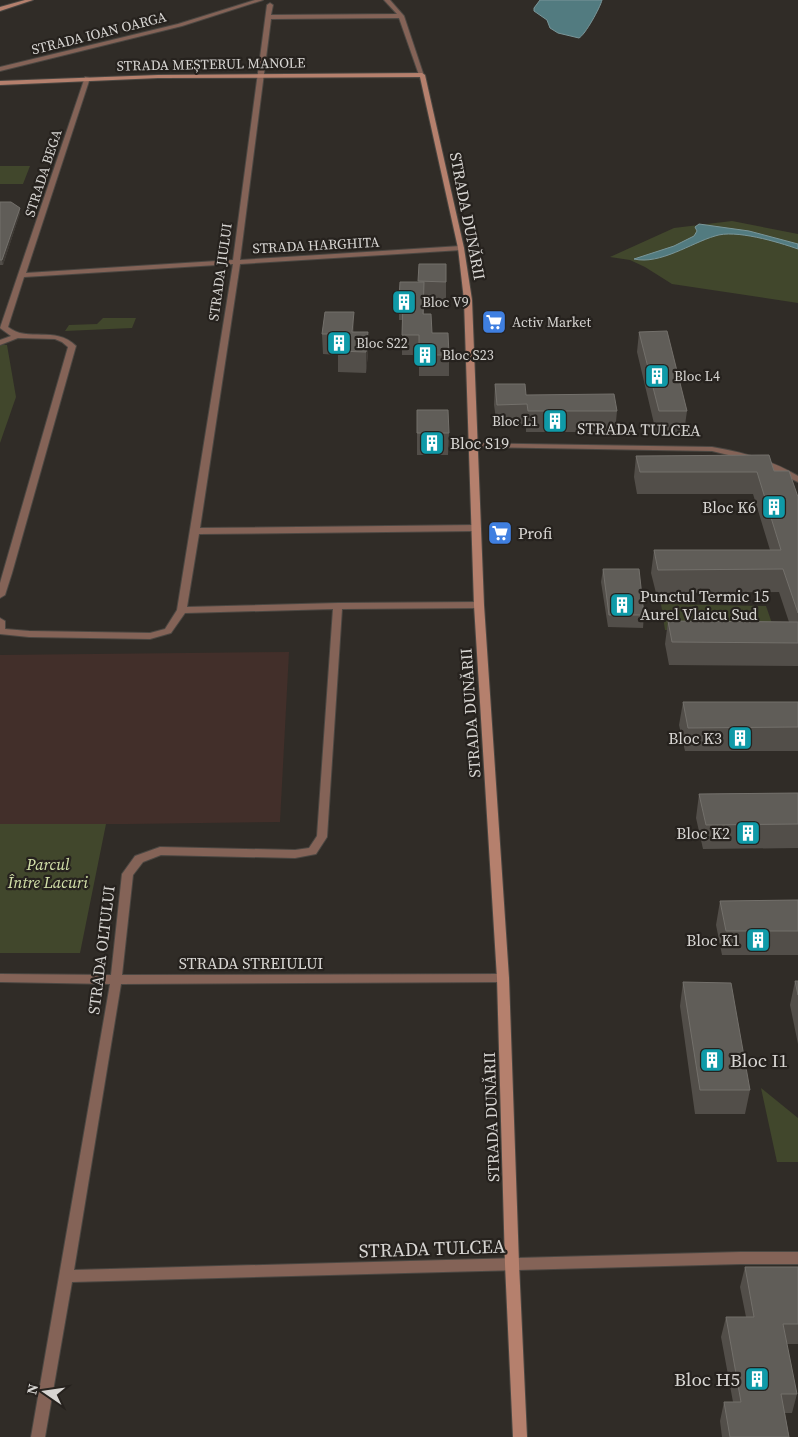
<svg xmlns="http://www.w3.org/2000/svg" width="798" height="1437" font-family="'Source Serif 4',serif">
  <rect width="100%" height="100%" fill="#302c27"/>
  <path fill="#422f2a" d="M289 652 280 822 128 824H0V655Z"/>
  <path fill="#41472c" d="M0 166H30L23 184H0Z
    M732 221 798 234V303L672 284 645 267 630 260 610 257 674 228Z
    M103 318H136L132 328 65 331 69 325 97 324Z
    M0 344 7 345 16 397 0 443Z
    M661 604 766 606 775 632 665 630Z
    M0 824H106L80 953H0Z
    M761 1088 798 1118V1162H777Z"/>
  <path fill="#527b80" stroke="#7a9699" d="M540 0H602C600 8 585 35 579 38L558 33 550 28 547 20 534 11V8Z
    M699 224 749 231 798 244V249C778 242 735 229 715 236 691 243 660 265 634 259L674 246 694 236 697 231 695 227Z"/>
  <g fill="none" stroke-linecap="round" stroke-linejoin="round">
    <defs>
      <path id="street" d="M255 0H263L182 26 0 71V67L178 24Z
        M384 0H390L404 16 424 76 419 75 399 18 271 19 240 260 461 246 464 248 461 250 240 264 200 528 476 525 480 528 476 531 199 534 187 607 338 603 479 602 484 605 479 608 342 609 327 837 316 854 295 858 161 855 143 862 133 875 122 975 503 974 507 975 509 978 507 981 503 982 121 984 74 1270 740 1252H798V1264H740L72 1282 45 1437H31L110 984 0 982V974L111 975 122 874 135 856 160 847 295 850 309 848 317 836 333 609 185 613 171 633 150 639 29 637 0 634V618L5 621V629L29 631 150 633 165 629 177 610 233 264 24 277 8 327C28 343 55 325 76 346L12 573 5 595 0 598V583L68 347 62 342 55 339 18 338 0 345V340L11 336 0 328 85 77 90 78 26 273 233 260 267 5 270 3 273 5 271 15 397 14Z
        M470 443 712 447C742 452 771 460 798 476V482L753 461 712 451 473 447H470Z"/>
      <path id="secondary" d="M25 0H33L0 11V7Z
        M422 73 425 75 464 248 472 300 484 605 509 978 519 1264 527 1437H513L505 1264 497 978 474 605 464 300 458 248 420 77 158 78 0 85V81L158 75Z"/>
    </defs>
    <use href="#street" stroke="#4b4742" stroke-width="2"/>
    <use href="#secondary" stroke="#4b4742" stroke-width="2"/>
    <use href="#street" fill="#846357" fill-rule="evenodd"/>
    <use href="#secondary" fill="#b5806d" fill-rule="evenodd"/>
  </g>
  <path fill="#524e49" d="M0 202 20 208V213L3 265H0Z
    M446 264V302H424V314L432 333 449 355V376H419V355H402V320H399V300L418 282Z
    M354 332 368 353 366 373 338 372V355L323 354 322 334Z
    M639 332 687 411 684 432H656L637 352Z
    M495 384 526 395 617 411 615 432H526V426H497L494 405Z
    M417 410 449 433 448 455H417Z
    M636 456 774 471 798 497V666L669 665 665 644 668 621 789 622 779 592 656 593 651 573 654 550H770L753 494H637L634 477Z
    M603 569 644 615 643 628 608 627 601 582Z
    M683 702H798V751H685L679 725Z
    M798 793V848L703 849 696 818 699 794Z
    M798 900V955H722L716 925 720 901Z
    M795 981H798V1044L790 1005Z
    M683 982 750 1090 745 1114H695L680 1006Z
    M745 1267H798V1344H787L797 1394 792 1413H785L789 1437H722L720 1421 724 1402H733L721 1337 726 1317H746L740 1287Z"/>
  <path fill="#3e3a35" d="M20 208V213L3 265 2 260Z
    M354 312V333L352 353V332Z
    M368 332V353L366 373V352Z"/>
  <path fill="#605d58" stroke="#73706b" d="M0 202H11L20 208 2 260H0Z
    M419 264H446V282L418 281Z
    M400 282H424L423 314H431L432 333H448L449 355H419V335H402L403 300H399Z
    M325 312H354L352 332H368L366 352 337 351 340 334H322Z
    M667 331 687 411H659L639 332Z
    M495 384H525L526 395 614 394 617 411H528L527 404 497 405Z
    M417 410H448L449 433H417Z
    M769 455 774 471H789L798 497V613L783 569 658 570 654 550H781L757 472H640L636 456Z
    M603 569H639L644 615H609Z
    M668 621 798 622V643L672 642Z
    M683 702H798V727L688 728Z
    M798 793V824L706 825 699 794Z
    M798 900V931H726L720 901Z
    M795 981H798V995Z
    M683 982 731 983 750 1090H700Z
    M745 1267H798V1324H783L797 1394H781L789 1437H730L724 1402H741L726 1317H754Z"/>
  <defs>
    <symbol id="building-square" viewBox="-11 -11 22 22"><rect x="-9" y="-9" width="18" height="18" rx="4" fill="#0f9aa8" stroke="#26221e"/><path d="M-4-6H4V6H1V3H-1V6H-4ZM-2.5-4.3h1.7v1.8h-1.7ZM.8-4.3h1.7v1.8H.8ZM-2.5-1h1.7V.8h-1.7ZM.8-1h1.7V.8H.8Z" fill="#fff"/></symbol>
    <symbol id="supermarket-square" viewBox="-11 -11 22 22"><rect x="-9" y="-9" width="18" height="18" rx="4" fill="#3f7fe0" stroke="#26221e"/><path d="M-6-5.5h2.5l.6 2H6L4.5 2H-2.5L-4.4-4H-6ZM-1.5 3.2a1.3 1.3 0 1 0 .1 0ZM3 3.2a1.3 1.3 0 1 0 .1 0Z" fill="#fff"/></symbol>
  </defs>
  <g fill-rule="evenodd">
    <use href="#building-square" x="390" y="288" width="28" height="28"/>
    <use href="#supermarket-square" x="480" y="308" width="28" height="28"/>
    <use href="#building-square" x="325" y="329" width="28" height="28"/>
    <use href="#building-square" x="411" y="341" width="28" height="28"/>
    <use href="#building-square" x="643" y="362" width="28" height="28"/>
    <use href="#building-square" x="541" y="407" width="28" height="28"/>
    <use href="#building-square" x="418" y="429" width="28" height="28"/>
    <use href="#building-square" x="760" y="493" width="28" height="28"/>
    <use href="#supermarket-square" x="486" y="519" width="28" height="28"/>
    <use href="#building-square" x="608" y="591" width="28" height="28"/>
    <use href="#building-square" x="726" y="724" width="28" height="28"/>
    <use href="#building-square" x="734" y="819" width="28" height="28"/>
    <use href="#building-square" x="744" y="926" width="28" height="28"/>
    <use href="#building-square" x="698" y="1046" width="28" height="28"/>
    <use href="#building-square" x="743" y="1365" width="28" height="28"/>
  </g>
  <g text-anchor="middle" stroke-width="4.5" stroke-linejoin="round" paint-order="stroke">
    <g font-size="14" fill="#d7d5d2" stroke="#26221e">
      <text transform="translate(99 33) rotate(-14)" y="5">STRADA IOAN OARGA</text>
      <text transform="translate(211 64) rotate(-1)" y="5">STRADA MEȘTERUL MANOLE</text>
      <text transform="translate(43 173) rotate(-72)" y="5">STRADA BEGA</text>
      <text transform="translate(316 245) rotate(-3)" y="5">STRADA HARGHITA</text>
      <text transform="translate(220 272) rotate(-82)" y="5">STRADA JIULUI</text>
    </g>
    <g font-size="14" fill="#d7d5d2" stroke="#26221e" text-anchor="start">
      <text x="422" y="307">Bloc V9</text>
      <text x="512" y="327">Activ Market</text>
      <text x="356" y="348">Bloc S22</text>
      <text x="442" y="360">Bloc S23</text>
      <text x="674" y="381">Bloc L4</text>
      <text x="538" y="426" text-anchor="end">Bloc L1</text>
    </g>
    <g font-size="16" fill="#d7d5d2" stroke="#26221e">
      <text transform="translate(468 216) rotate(79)" y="6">STRADA DUNĂRII</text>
      <text transform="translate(639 429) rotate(1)" y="6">STRADA TULCEA</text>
      <text transform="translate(470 713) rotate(-94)" y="6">STRADA DUNĂRII</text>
      <text transform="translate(101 950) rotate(-83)" y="6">STRADA OLTULUI</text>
      <text x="251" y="969">STRADA STREIULUI</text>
      <text transform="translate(491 1117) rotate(-92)" y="6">STRADA DUNĂRII</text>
    </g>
    <g font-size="16" fill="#d7d5d2" stroke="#26221e" text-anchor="end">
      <text x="450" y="449" text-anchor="start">Bloc S19</text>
      <text x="756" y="513">Bloc K6</text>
      <text x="518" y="539" text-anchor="start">Profi</text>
      <text x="640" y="602" text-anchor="start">Punctul Termic 15<tspan x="640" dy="18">Aurel Vlaicu Sud</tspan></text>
      <text x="722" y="744">Bloc K3</text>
      <text x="730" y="839">Bloc K2</text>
      <text x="740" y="946">Bloc K1</text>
    </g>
    <g font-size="16" font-style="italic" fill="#d4e2aa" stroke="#26221e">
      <text x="48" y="870">Parcul<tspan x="48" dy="18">Între Lacuri</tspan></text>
    </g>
    <g font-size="19" fill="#d7d5d2" stroke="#26221e" text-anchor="start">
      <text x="730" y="1067">Bloc I1</text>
      <text x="740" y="1386" text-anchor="end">Bloc H5</text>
    </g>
    <g font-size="19" fill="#d7d5d2" stroke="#26221e">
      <text transform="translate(432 1248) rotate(-2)" y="7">STRADA TULCEA</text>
    </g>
  </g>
  <g transform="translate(45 1392) rotate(283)" stroke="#26221e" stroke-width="4" paint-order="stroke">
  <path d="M0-4L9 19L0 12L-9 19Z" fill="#d7d5d2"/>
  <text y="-8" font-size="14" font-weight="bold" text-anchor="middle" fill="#d7d5d2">N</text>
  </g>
</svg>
